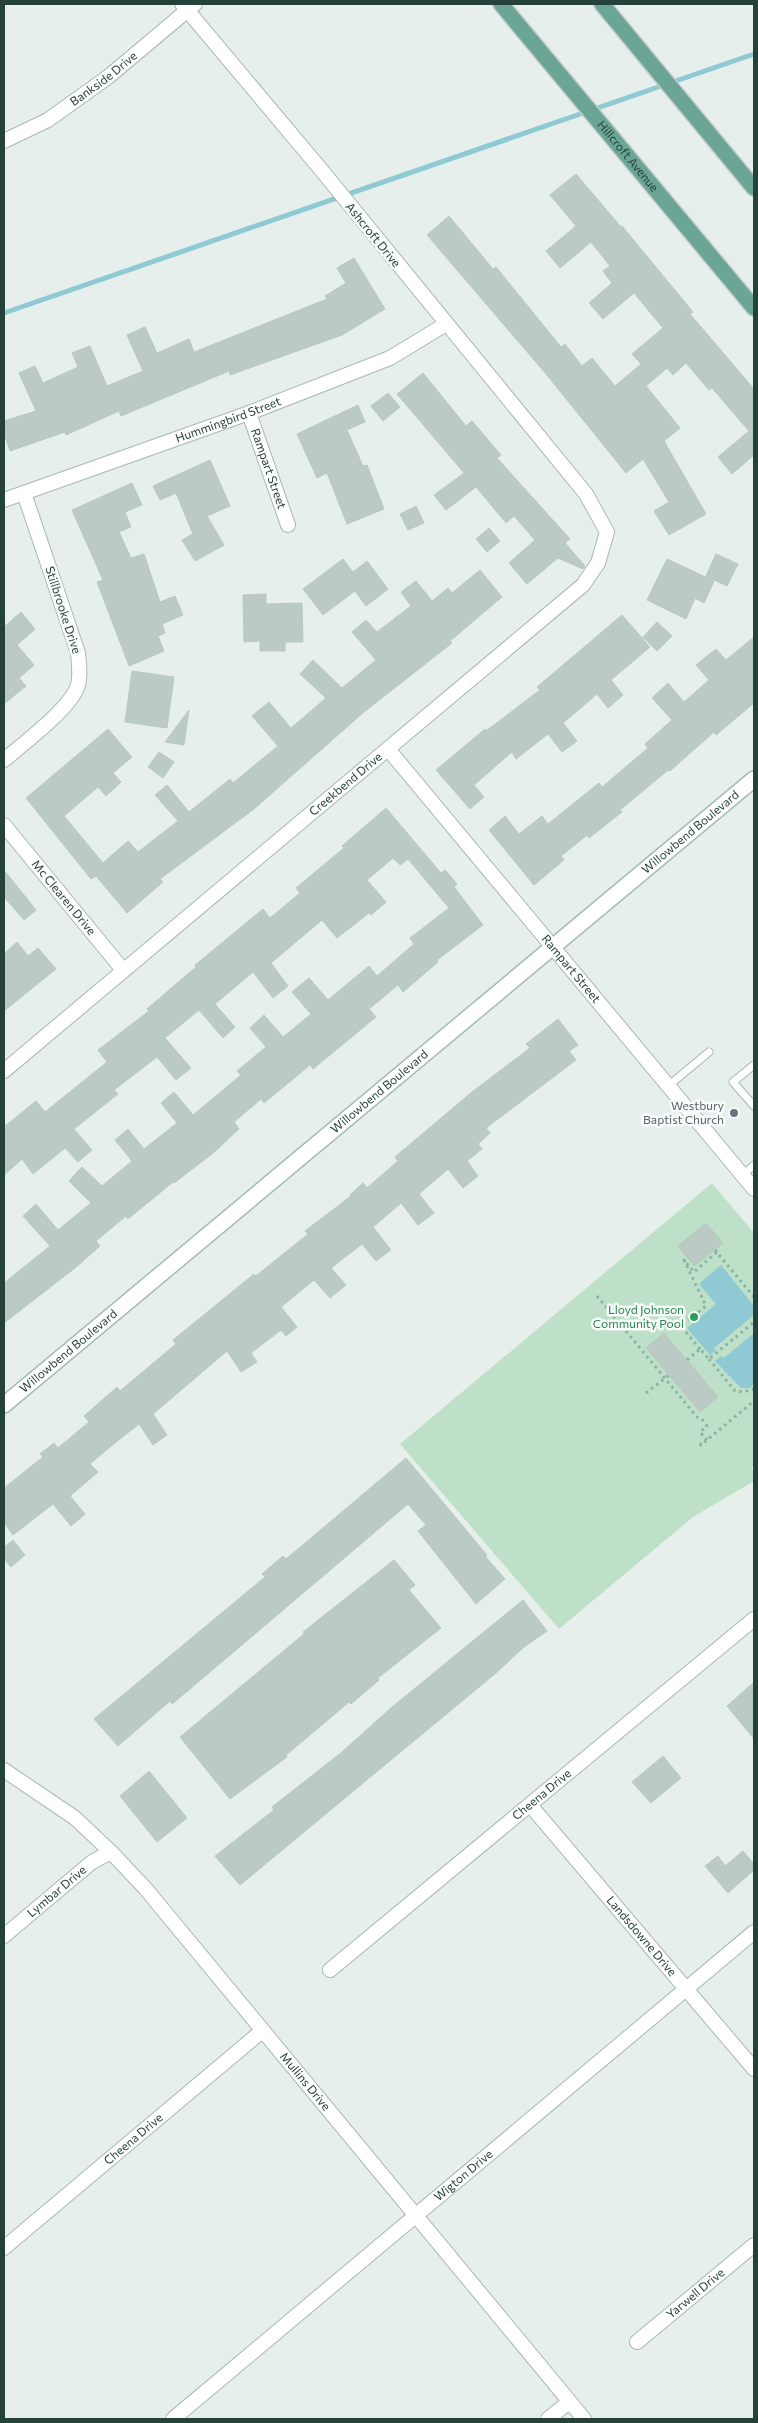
<svg xmlns="http://www.w3.org/2000/svg" width="758" height="2423" font-family="Commissioner,sans-serif">
  <rect width="100%" height="100%" fill="#e6efeb"/>
  <path fill="#bfe0c8" d="M712 1183 754 1233V1466L751 1468 754 1472V1481L693 1517 559 1629 400 1444Z"/>
  <path fill="#8ec9d4" d="M721 1265 754 1306V1315L714 1348 716 1350 710 1355 687 1328 716 1304 699 1284Z
    M754 1333V1383L750 1388H741L715 1361 721 1356 724 1358Z"/>
  <g fill="none" stroke-linecap="round" stroke-linejoin="round">
    <path stroke="#8ec9d4" stroke-width="5" d="M4 313 754 54"/>
  </g>
  <path fill="#bbcac4" stroke="#b8c9c2" d="M576 174 621 227 622 226 693 312 690 314 754 389V455L732 474 718 457 749 431 712 388 709 390 686 363 673 375 667 368 646 386 680 428 664 441 706 514 669 535 654 511 669 502 643 459 626 473 546 374 427 235 449 216 493 269 496 267 561 347 565 344 582 366 592 358 615 386 641 364 632 354 663 328 634 293 603 319 589 303 612 283 603 271 610 266 591 242 560 268 546 251 576 226 550 195Z
    M354 258 385 309 342 335 230 375 229 371 121 416 119 411 66 435 65 432 10 451 4 433V421L36 411 19 373 35 366 43 383 78 367 72 353 90 346 107 386 143 371 127 335 145 327 157 353 189 339 194 352 327 299 325 296 346 283 337 268Z
    M423 373 466 426 472 421 501 455 497 458 570 539 565 543 585 566 583 569 558 558 527 584 509 563 535 540 514 516 506 523 476 487 446 510 434 495 464 473 397 394Z
    M388 393 400 407 383 421 371 406Z
    M358 405 365 422 347 430 363 466 367 465 384 509 347 524 327 473 317 478 297 434Z
    M210 460 230 506 207 516 224 545 195 561 182 540 193 534 176 493 160 500 153 486Z
    M132 483 142 505 125 512 131 527 119 532 131 558 144 554 160 602 175 596 183 615 162 624 165 633 158 636 164 651 129 666 97 582 103 580 72 510Z
    M416 506 424 523 408 530 400 514Z
    M489 528 500 541 487 552 476 539Z
    M716 554 738 564 727 586 706 576Z
    M343 559 353 572 367 561 388 589 366 606 355 591 323 615 303 589Z
    M667 559 714 581 704 603 695 598 686 619 647 600Z
    M480 570 502 597 450 641 452 643 364 712 254 809 160 879 163 882 127 913 96 876 91 879 26 798 108 729 132 757 113 773 121 782 106 796 98 787 64 816 103 863 128 841 138 852 178 821 155 795 167 785 189 812 230 779 233 783 278 746 252 716 269 702 291 728 326 698 300 674 313 660 342 688 376 660 352 632 366 620 377 632 411 606 401 592 416 581 432 601 448 588 452 593Z
    M266 594V604L302 603 303 642H285V651H260V641L244 642 243 595Z
    M21 612 35 629 17 645 34 665 19 678 26 686 4 704V627Z
    M622 615 650 647 611 680 623 695 608 708 597 694 563 723 577 741 562 752 548 734 516 759 512 752 474 785 484 797 470 809 436 770 485 729 486 731 540 690 537 687Z
    M657 622 672 636 657 651 643 637Z
    M754 637V703L716 735 714 732 670 771 668 770 620 810 622 812 589 838 587 835 561 856 564 860 534 885 489 830 505 816 519 834 542 816 548 824 599 783 602 787 648 748 645 744 672 720 652 698 668 683 684 702 709 680 696 665 716 649 726 660Z
    M132 671 174 677 167 728 125 722Z
    M189 710 184 745 165 742Z
    M159 752 174 762 163 778 148 767Z
    M386 808 441 873 445 870 457 884 454 887 483 925 437 960 438 962 403 992 398 985 369 1009 376 1017 313 1069 310 1065 264 1103 261 1099 234 1122 239 1129 212 1154 174 1183 173 1182 128 1219 126 1216 96 1241 100 1246 75 1268 4 1323V1283L50 1246 23 1216 36 1204 58 1230 91 1203 69 1181 82 1167 102 1186 132 1161 115 1140 128 1129 144 1149 177 1123 161 1103 174 1092 193 1115 241 1075 237 1071 266 1047 250 1028 264 1015 283 1037 311 1014 292 992 309 978 328 1000 369 966 377 976 414 944 410 938 449 908 408 859 400 865 393 858 367 880 386 902 371 915 369 913 337 938 322 920 271 963 288 986 273 998 253 972 215 1004 235 1027 223 1038 199 1010 165 1038 191 1068 176 1080 157 1057 114 1090 118 1094 74 1129 92 1150 78 1162 65 1148 33 1174 22 1159 4 1175V1127L36 1101 45 1112 107 1062 98 1050 149 1011 147 1009 196 967 195 965 263 909 270 918 300 893 296 888 344 848 342 846Z
    M4 870 36 910 24 920 4 897Z
    M17 942 28 956 38 948 56 969 4 1011V954Z
    M558 1019 578 1045 569 1051 576 1060 486 1128 490 1133 478 1144 482 1149 467 1161 478 1176 463 1188 448 1169 419 1194 434 1213 418 1225 401 1203 373 1227 391 1250 376 1261 362 1244 331 1268 346 1285 330 1298 314 1280 281 1307 297 1327 286 1336 281 1330 251 1353 257 1362 241 1372 227 1351 153 1414 167 1435 153 1445 139 1424 110 1447 90 1464 98 1472 70 1496 85 1514 71 1526 53 1504 13 1535 4 1523V1488L43 1457 40 1454 54 1443 58 1448 89 1422 84 1416 117 1387 120 1391 176 1344 173 1340 254 1274 256 1276 308 1234 305 1231 351 1196 350 1195 363 1183 367 1188 398 1161 395 1157 472 1092 530 1048 526 1044Z
    M706 1223 723 1243 694 1266 678 1246Z
    M664 1333 718 1397 700 1412 646 1348Z
    M406 1458 487 1555 485 1556 505 1579 476 1604 418 1531 426 1525 408 1504 190 1689 172 1704 170 1701 118 1746 94 1719 265 1577 262 1574 283 1556 286 1559Z
    M13 1540 25 1555 11 1567 4 1559V1547Z
    M394 1560 415 1585 409 1590 441 1628 378 1678 379 1680 351 1704 349 1702 317 1729 286 1755 287 1757 230 1799 180 1737 304 1634 303 1632Z
    M523 1600 547 1631 524 1647 496 1673 240 1885 215 1856 274 1810 272 1807 342 1752 392 1707Z
    M754 1682V1739L727 1706Z
    M663 1756 681 1778 651 1803 632 1782Z
    M149 1771 187 1818 157 1842 120 1796Z
    M743 1851 754 1864V1870L728 1893 705 1866 718 1856 725 1866Z"/>
  <g fill="none" stroke-linecap="round" stroke-linejoin="round">
    <defs>
      <path id="lane" d="M754 1065 733 1082 754 1106
        M668 1086 709 1052
        M743 1175 754 1165"/>
      <g id="street">
        <path id="s1" d="M4 141 48 120 108 77 195 4"/>
        <path id="s2" d="M249 413 288 525"/>
        <path id="s3" d="M4 500 249 413 390 358 446 324"/>
        <path id="s4" d="M388 749 754 1189"/>
        <path d="M4 760C23 744 68 710 77 688 81 678 79 664 78 653L24 493"/>
        <path id="s5" d="M4 825 123 970"/>
        <path id="s6" d="M4 1071 583 585 598 563 607 532 586 494 323 172 182 4"/>
        <path id="s7" d="M4 1770 75 1818 111 1852 145 1888 584 2419"/>
        <path id="s8" d="M530 1805 754 2069"/>
        <path id="s9" d="M4 1936 92 1862 111 1852"/>
        <path id="s10" d="M330 1970 754 1619"/>
        <path id="s11" d="M4 2248 262 2031"/>
        <path id="s12" d="M637 2342 754 2245"/>
        <path id="s13" d="M173 2419 754 1932"/>
        <path d="M548 2419 569 2402"/>
      </g>
      <g id="secondary">
        <path id="s14" d="M4 1405 754 779"/>
      </g>
      <g id="primary">
        <path id="s15" d="M501 4 754 308"/>
        <path d="M602 4 754 188"/>
      </g>
    </defs>
    <use href="#lane" stroke="#a8b8b2" stroke-width="9"/>
    <use href="#street" stroke="#a8b8b2" stroke-width="16"/>
    <use href="#secondary" stroke="#a4bbb3" stroke-width="18"/>
    <use href="#primary" stroke="#c2cac8" stroke-width="18"/>
    <path stroke="#86b3a5" stroke-width="3" stroke-dasharray="2.5 4" stroke-linecap="butt" d="M715 1250 754 1297
      M597 1296 697 1417 701 1418 707 1426 700 1432 707 1440
      M700 1349 681 1326 706 1306 684 1260 694 1272 717 1252
      M709 1359 735 1391 743 1392 754 1389
      M687 1360 700 1349 709 1359 754 1322
      M646 1393 669 1375
      M700 1443 701 1445 754 1401"/>
    <use href="#lane" stroke="#fff" stroke-width="7"/>
    <use href="#street" stroke="#fff" stroke-width="14"/>
    <use href="#secondary" stroke="#fff" stroke-width="15"/>
    <use href="#primary" stroke="#6aa596" stroke-width="15"/>
  </g>
  <circle fill="#6b7280" stroke="#f7fbf9" stroke-width="2" cx="734" cy="1113" r="5"/>
  <circle fill="#2e9e5b" stroke="#f7fbf9" stroke-width="2" cx="694" cy="1317" r="5"/>
  <g text-anchor="middle" stroke-width="5" stroke-linejoin="round" paint-order="stroke">
    <g font-size="12" fill="#24423a" stroke="#f7fbf9">
      <text dy="4" stroke="none"><textPath href="#s1" startOffset="118">Bankside Drive</textPath></text>
      <text dy="4" stroke="none"><textPath href="#s15" startOffset="198">Hillcroft Avenue</textPath></text>
      <text transform="translate(373 235) rotate(51)" y="4">Ashcroft Drive</text>
      <text dy="4" stroke="none"><textPath href="#s3" startOffset="238">Hummingbird Street</textPath></text>
      <text dy="4" stroke="none"><textPath href="#s2" startOffset="59">Rampart Street</textPath></text>
      <text transform="translate(63 610) rotate(72)" y="4">Stillbrooke Drive</text>
      <text dy="4" stroke="none"><textPath href="#s6" startOffset="446">Creekbend Drive</textPath></text>
      <text dy="4" stroke="none"><textPath href="#s14" startOffset="894">Willowbend Boulevard</textPath></text>
      <text dy="4" stroke="none"><textPath href="#s5" startOffset="94">Mc Clearen Drive</textPath></text>
      <text dy="4" stroke="none"><textPath href="#s4" startOffset="286">Rampart Street</textPath></text>
      <text dy="4" stroke="none"><textPath href="#s14" startOffset="489">Willowbend Boulevard</textPath></text>
      <text dy="4" stroke="none"><textPath href="#s14" startOffset="84">Willowbend Boulevard</textPath></text>
      <text dy="4" stroke="none"><textPath href="#s10" startOffset="275">Cheena Drive</textPath></text>
      <text dy="4" stroke="none"><textPath href="#s9" startOffset="69">Lymbar Drive</textPath></text>
      <text dy="4" stroke="none"><textPath href="#s8" startOffset="172">Landsdowne Drive</textPath></text>
      <text dy="4" stroke="none"><textPath href="#s7" startOffset="436">Mullins Drive</textPath></text>
      <text dy="4" stroke="none"><textPath href="#s11" startOffset="169">Cheena Drive</textPath></text>
      <text dy="4" stroke="none"><textPath href="#s13" startOffset="379">Wigton Drive</textPath></text>
      <text dy="4" stroke="none"><textPath href="#s12" startOffset="76">Yarwell Drive</textPath></text>
    </g>
    <g font-size="12" fill="#5b616d" stroke="#f7fbf9" text-anchor="end">
      <text x="724" y="1110">Westbury<tspan x="724" dy="14">Baptist Church</tspan></text>
    </g>
    <g font-size="12" fill="#27864d" stroke="#f7fbf9" text-anchor="end">
      <text x="684" y="1314">Lloyd Johnson<tspan x="684" dy="14">Community Pool</tspan></text>
    </g>
  </g>
  <rect width="758" height="2423" fill="none" stroke="#24423a" stroke-width="10"/>
</svg>
